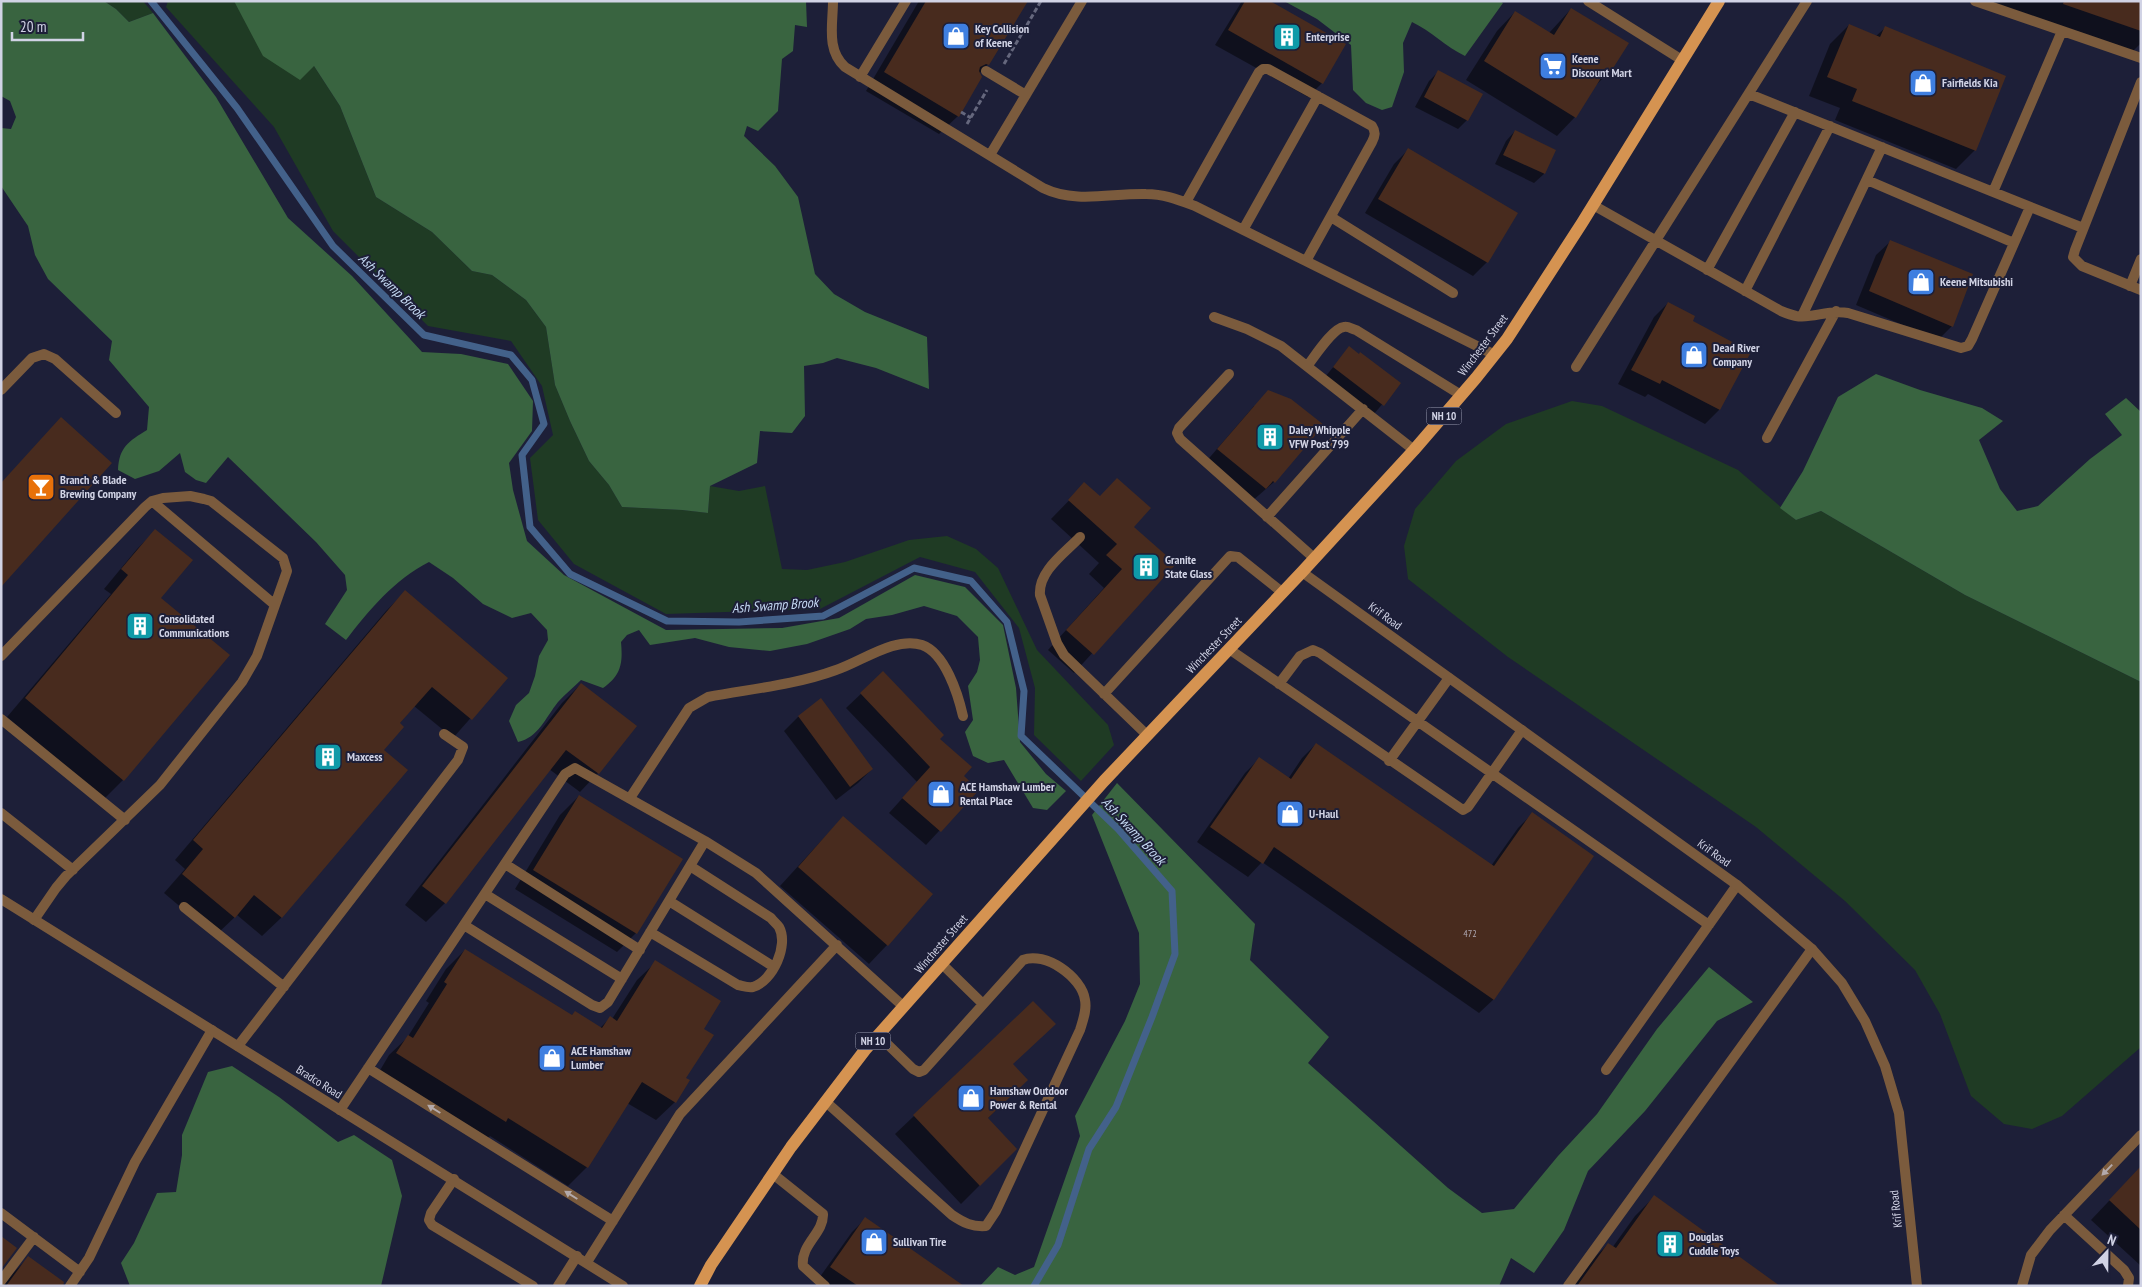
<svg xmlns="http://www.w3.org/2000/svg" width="2142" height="1287" font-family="'PT Sans Narrow',sans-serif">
  <rect width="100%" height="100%" fill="#1d1f38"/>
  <path fill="#1f3b24" d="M104 1H143L153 13 129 22 116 9Z
    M168 1H234L314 66 340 106 376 197 432 232 472 271 492 275 526 300 546 327 555 385 570 421 589 461 609 485 622 507 682 510 708 513 710 486 739 491 765 486 782 569 807 570 845 562 909 540 947 536 976 549 998 568 1037 650 1108 725 1114 745 1081 781 1034 735 1035 688 1019 628 975 572 920 557 820 609 666 614 574 564 538 520 530 458 553 435 542 386 511 341 428 326 333 231 274 127 166 7Z
    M1572 401 1602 406 1738 470 1796 520 1821 511 1965 595 2141 682V1047L2062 1116 2032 1129 2004 1124 1971 1096 1940 1014 1915 970 1845 901 1756 827 1508 657 1408 579 1404 546 1415 509 1456 461 1506 424Z"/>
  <path fill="#396440" d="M1 1H104L116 9 129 22 153 13 216 97 288 218 352 276 422 352 461 354 508 364 533 401 532 431 509 463 513 490 527 541 564 575 666 630 782 628 839 618 915 575 965 587 1003 625 1016 688 1020 742 1046 774 1066 791 1047 810 1033 808 1004 760 988 763 973 756 965 732 973 720 968 686 977 672 980 660 978 637 957 616 924 606 892 615 866 619 850 629 807 644 770 651 729 647 695 638 650 645 639 630 627 635 621 642C623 664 621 675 603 688L581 680C574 687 565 694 558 702 546 717 538 738 518 742L509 721 516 705 529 693 535 676 539 656 548 640 547 630 531 613 512 618 483 604 453 578 429 562C394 580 369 610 346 640L325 624 347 590 345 575 316 542 228 457 206 483 196 480 185 472 180 453 159 471 135 479 118 470C119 447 129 441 147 430L149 407 109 360 112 341 48 279 35 255 28 226 1 186V128L11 129 16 117 10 101 1 96Z
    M234 1H806L807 27 795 25 793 51 782 59 778 111 758 131 747 126 744 136 775 166 798 197 815 274 834 294 865 312 927 337 929 389 876 368 837 358 823 363 804 366 805 416 792 433 760 431 757 463 710 486 708 513 682 510 622 507 609 485 589 461 570 421 555 385 546 327 526 300 492 275 472 271 432 232 376 197 340 106 314 66 300 80 263 56Z
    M1284 1H1500L1503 3 1465 56C1446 47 1431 31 1412 22L1403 43 1404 72 1392 107 1382 110 1366 103 1353 90 1351 45 1317 19Z
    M1876 374 1920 390 1982 408 2003 421 1979 440 2000 489 2017 511 2038 506 2090 459 2122 435 2105 414 2126 398 2141 412V682L1965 595 1821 511 1796 520 1780 508 1803 471 1838 397Z
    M1117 783 1255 924 1250 960 1329 1037 1308 1063 1448 1188 1482 1213 1514 1209 1558 1156 1597 1114 1657 1029 1709 967 1753 1002 1717 1021 1645 1111 1588 1171 1564 1230 1534 1273 1511 1258 1499 1286H980L998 1267 1015 1275 1034 1267 1080 1136 1075 1116 1125 1021 1140 984 1139 933 1092 815Z
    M232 1066 279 1097 338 1142 354 1135 392 1160 402 1196 381 1286H130L121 1263 134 1243 157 1193 176 1192 182 1155V1135L208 1072Z"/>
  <path fill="#0007" d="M919 1H1026L988 64 979 74 958 116 939 134 866 91Z
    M1242 1H1268L1322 83 1308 97 1215 45Z
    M1983 1H2141V43L2131 53Z
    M1571 9 1609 72 1594 87 1575 117 1557 136 1466 80 1497 31 1515 12 1549 33Z
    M1849 25 1876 36 1885 28 1975 150 1956 169 1835 120 1840 108 1809 96 1830 44Z
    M1438 72 1467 120 1458 129 1415 107 1429 81Z
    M1515 131 1555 150 1544 174 1534 183 1495 164 1506 141Z
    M1408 150 1516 213 1487 262 1473 276 1365 213 1394 164Z
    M1891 241 1952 326 1938 340 1856 305 1876 255Z
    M1668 303 1691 322 1749 352 1719 410 1705 424 1648 394 1645 397 1618 384 1654 317Z
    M1349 348 1400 383 1374 414 1325 377Z
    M1254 406 1322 426 1274 482 1251 502 1204 464Z
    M1085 484 1174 564 1074 673 1048 650 1104 588 1089 574 1099 563 1051 519Z
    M156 530 159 598 123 780 104 799 7 717 111 594 104 589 137 549Z
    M405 592 506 678 453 738 414 706 399 724 383 750 406 770 281 918 262 936 237 915 215 936 164 893 185 869 175 860 386 611Z
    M883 673 938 739 962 776 977 790 926 845 889 813 917 782 846 708Z
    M581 684 598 773 580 792 549 769 445 903 426 922 405 905 562 703Z
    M821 700 872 769 858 783 836 800 784 731 798 717Z
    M1316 744 1491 866 1518 828 1532 814 1494 999 1479 1013 1262 862 1248 877 1197 842 1245 773 1259 759 1288 779 1302 758Z
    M579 796 636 933 617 952 515 889 560 815Z
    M843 817 887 945 869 964 780 886Z
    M465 950 571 1016 575 1012 600 1028 610 1018 612 1019 637 980 656 962 702 1029 675 1102 656 1120 627 1103 587 1167 568 1186 490 1136 486 1140 379 1072 389 1055 407 1038 429 1003 426 1001 446 969Z
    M1012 1065 1027 1080 987 1119 1016 1149 961 1204 895 1134 914 1116Z
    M2141 1167V1266L2091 1220Z
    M1654 1197 1778 1286H1573L1589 1263 1608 1244 1612 1248 1635 1216Z
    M866 1218 950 1286H824L817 1281 852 1232Z
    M28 1258 53 1286H3L12 1274Z"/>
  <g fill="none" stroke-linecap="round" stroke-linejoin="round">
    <path stroke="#43618a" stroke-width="7" d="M151 1 237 108 333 246 424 335 511 355 532 380 544 424 522 455 530 527 570 574 667 621 739 622 823 616 914 568 971 581 1007 622 1024 691 1021 736 1118 829 1172 891 1175 954 1152 1017 1116 1107 1089 1149 1058 1245 1034 1286"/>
  </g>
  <path fill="#482b1e" d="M926 1H1028L989 65 986 64 980 67 979 71 982 77 959 117 884 72Z
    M1245 1H1270L1346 44 1323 84 1228 30Z
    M2064 1H2141V31L2063 4Z
    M1571 8 1629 43 1610 73 1606 70 1576 118 1484 61 1515 11 1554 35Z
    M1849 24 1880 37 1885 26 2006 76 1976 151 1852 101 1857 89 1827 77Z
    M1438 70 1483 94 1468 121 1424 97Z
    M1515 130 1556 150 1545 174 1503 155Z
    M1408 148 1518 213 1488 263 1378 199Z
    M1890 240 1973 274 1953 327 1869 291Z
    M1668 302 1695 316 1693 321 1751 352 1720 410 1662 380 1660 384 1631 370Z
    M1349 346 1359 354 1360 352 1401 383 1384 406 1333 367Z
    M1268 390 1291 399 1324 425 1275 483 1273 481 1266 489 1217 449Z
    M61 417 112 463 1 587V483Z
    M1117 478 1151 508 1134 527 1176 564 1094 655 1066 630 1122 569 1106 555 1117 544 1068 500 1084 482 1100 496Z
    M155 529 193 560 161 598 230 655 124 781 25 698 128 575 121 569Z
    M405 590 508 678 472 720 432 687 400 723 404 727 384 750 408 770 282 918 254 895 235 918 182 874 203 849 193 840Z
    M883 671 944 735 940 739 972 767 964 776 979 790 941 832 902 798 930 767 860 693Z
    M581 683 637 726 599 774 566 750 446 904 422 886Z
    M821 698 873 769 850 787 798 716Z
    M1316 743 1494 866 1532 812 1594 856 1494 1000 1274 847 1263 864 1210 827 1259 757 1291 779Z
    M579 795 683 859 637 934 533 870Z
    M843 816 933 894 888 946 798 867Z
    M465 949 572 1015 575 1011 602 1028 610 1016 617 1021 655 960 721 1001 704 1029 714 1035 686 1078 690 1080 676 1103 642 1082 588 1168 508 1118 506 1122 396 1053 408 1035 413 1038 447 984 444 982Z
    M1033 1001 1056 1024 1013 1064 1028 1080 988 1118 1017 1149 980 1186 913 1115Z
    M2141 1166V1230L2109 1200Z
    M1654 1195 1780 1286H1577L1608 1243 1616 1248Z
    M865 1217 964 1286H858L830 1267Z
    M1 1236 17 1248 1 1269Z
    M28 1256 64 1282 63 1286H6Z"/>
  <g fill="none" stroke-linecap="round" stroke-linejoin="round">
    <path stroke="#65677d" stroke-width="3" stroke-dasharray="5 2.5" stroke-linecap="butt" d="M1004 64 1041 1
      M961 112 971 118
      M967 124 987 90"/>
    <path stroke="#7b5b3d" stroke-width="10" d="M833 1C833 24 826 50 845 67L1043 188C1076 204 1111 193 1146 194 1164 194 1179 200 1195 206L1495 355
      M1588 1 1682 60
      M1975 1 2141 58
      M986 71 1026 95
      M860 77 906 1
      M2141 82 2075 250 2073 257 2082 266 2141 290
      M1749 94 2083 228
      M990 155 1082 1
      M1867 180 2014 243
      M1993 192 2062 31
      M1186 202 1259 72 1263 69H1268L1372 126C1376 132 1375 136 1372 142L1306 261
      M1593 205 1781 311C1786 313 1791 315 1796 316 1813 319 1828 309 1848 313L1961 348 1968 346 1972 339 2030 207
      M1331 217 1453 293
      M1243 230 1318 96
      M1707 270 1795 112
      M2130 286 2141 259
      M1745 291 1830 126
      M1802 316 1882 147
      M1214 317 1247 329 1281 346 1414 450
      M1308 365C1315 356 1333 328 1344 327 1348 326 1352 329 1356 330L1461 395
      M1576 367 1807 1
      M1229 374 1179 428 1177 433 1180 439 1314 558
      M1 390 32 358 44 354 55 359 116 413
      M1767 438 1836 311
      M152 501 275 605
      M1267 517 1363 409
      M1080 537C1065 553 1038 571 1040 595L1057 643 1064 655 1147 735
      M1229 649 1463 810 1468 807 1522 730
      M1 656 145 507 152 501 163 498 190 496 204 499 211 501 283 558 287 571 257 656 242 682 160 785 66 876 56 888 34 920
      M1279 684 1300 656 1313 650 1320 653 1709 925
      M1104 694 1230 556 1238 557 1283 593
      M1 719 125 820
      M1389 761 1449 678
      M630 798 689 708 708 697C750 689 795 685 836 670 861 662 895 636 922 645 945 653 958 694 963 716
      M1 813 73 870
      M505 864 640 950
      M485 894 622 979
      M669 901 774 967
      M184 907 284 987
      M464 925 592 1005 600 1008 608 1002 705 841
      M650 932 738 985C743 986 748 988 753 987 773 981 789 945 779 927 777 924 773 921 771 918L690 866
      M942 964 983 1004
      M238 1046 458 760 463 747 444 734
      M368 1068 613 1221
      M1606 1070 1737 885
      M826 1102 952 1215C964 1223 972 1227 986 1226L996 1211 1080 1030C1083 1020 1087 1010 1085 1000 1082 977 1045 951 1023 960L924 1070 919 1072 913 1069 878 1035
      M340 1110 565 774 575 768 705 841 756 873 904 1007
      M773 1174 823 1214C824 1233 800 1245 803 1266L825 1286
      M454 1179 431 1213 429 1220 432 1225 533 1286
      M1 1213 80 1272
      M2064 1215 2124 1270 2129 1278 2128 1286
      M587 1262 680 1114 837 945
      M1 1281 34 1237
      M70 1286 89 1258 135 1162 212 1030
      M558 1286 577 1256
      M1568 1286 1812 949
      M2022 1286 2031 1255 2050 1230 2141 1135"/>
    <path stroke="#7b5b3d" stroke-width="10" d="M1302 572 1737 885 1812 949 1842 983 1865 1021 1885 1066 1899 1113 1917 1286
      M1 899 623 1286"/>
    <path stroke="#d59351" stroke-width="12" d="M700 1286 711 1265 791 1147 865 1050 1104 781 1302 572 1414 450 1476 378 1507 339 1582 223 1719 1"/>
  </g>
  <defs><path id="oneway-solid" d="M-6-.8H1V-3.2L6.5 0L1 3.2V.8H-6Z" transform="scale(1.25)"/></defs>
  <g fill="#b3a9aa">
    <use href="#oneway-solid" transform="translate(434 1109) rotate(-148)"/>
    <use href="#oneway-solid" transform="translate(2107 1170) rotate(134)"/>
    <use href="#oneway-solid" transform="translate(571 1195) rotate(-148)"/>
  </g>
  <defs>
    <symbol id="shop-square" viewBox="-11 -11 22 22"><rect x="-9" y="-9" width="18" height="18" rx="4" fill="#3f7fe0" stroke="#1d1f38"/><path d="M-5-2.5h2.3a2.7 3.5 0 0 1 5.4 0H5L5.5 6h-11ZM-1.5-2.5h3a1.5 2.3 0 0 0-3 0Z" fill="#fff"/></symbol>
    <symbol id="building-square" viewBox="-11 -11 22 22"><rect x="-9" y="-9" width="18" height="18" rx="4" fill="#0f9aa8" stroke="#1d1f38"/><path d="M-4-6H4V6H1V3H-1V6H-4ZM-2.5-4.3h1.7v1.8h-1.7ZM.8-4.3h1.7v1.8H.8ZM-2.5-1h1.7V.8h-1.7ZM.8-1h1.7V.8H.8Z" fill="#fff"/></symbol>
    <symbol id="supermarket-square" viewBox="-11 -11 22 22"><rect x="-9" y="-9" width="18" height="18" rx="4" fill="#3f7fe0" stroke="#1d1f38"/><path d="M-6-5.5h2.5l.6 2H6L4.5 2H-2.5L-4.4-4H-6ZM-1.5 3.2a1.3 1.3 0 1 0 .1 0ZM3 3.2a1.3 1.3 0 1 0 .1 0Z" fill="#fff"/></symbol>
    <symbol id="bar-square" viewBox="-11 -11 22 22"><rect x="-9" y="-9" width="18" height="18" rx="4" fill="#e8710a" stroke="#1d1f38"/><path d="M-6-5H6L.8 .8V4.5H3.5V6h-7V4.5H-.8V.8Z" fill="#fff"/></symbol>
  </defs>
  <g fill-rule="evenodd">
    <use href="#shop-square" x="940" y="20" width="32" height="32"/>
    <use href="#building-square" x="1271" y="21" width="32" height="32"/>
    <use href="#supermarket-square" x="1537" y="50" width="32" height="32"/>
    <use href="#shop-square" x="1907" y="67" width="32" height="32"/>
    <use href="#shop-square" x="1905" y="266" width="32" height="32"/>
    <use href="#shop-square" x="1678" y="339" width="32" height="32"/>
    <use href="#building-square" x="1254" y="421" width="32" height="32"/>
    <use href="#bar-square" x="25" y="471" width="32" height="32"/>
    <use href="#building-square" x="1130" y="551" width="32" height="32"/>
    <use href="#building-square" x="124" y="610" width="32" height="32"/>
    <use href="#building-square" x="312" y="741" width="32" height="32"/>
    <use href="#shop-square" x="925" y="778" width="32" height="32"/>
    <use href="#shop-square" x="1274" y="798" width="32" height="32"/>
    <use href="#shop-square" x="536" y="1042" width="32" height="32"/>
    <use href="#shop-square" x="955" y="1082" width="32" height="32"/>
    <use href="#shop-square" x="858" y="1226" width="32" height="32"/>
    <use href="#building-square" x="1654" y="1228" width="32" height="32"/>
  </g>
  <g text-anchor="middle" stroke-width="4" stroke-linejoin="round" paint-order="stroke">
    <g font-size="10" fill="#afa9b3">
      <text x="1470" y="937">472</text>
    </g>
    <g fill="#1d1f38" stroke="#9b9db1" stroke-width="1">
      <rect x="1426.5" y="407.5" width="35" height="17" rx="4"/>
      <rect x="855.5" y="1032.5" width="35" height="17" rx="4"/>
    </g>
    <g font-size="11" font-weight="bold" fill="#d1d3e5">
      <text x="1444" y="420">NH 10</text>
      <text x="873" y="1045">NH 10</text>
    </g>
    <g font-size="12" font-weight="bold" fill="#d1d3e5" stroke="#1d1f38" text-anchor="start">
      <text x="975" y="33">Key Collision<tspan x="975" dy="14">of Keene</tspan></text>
      <text x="1306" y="41">Enterprise</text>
      <text x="1572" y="63">Keene<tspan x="1572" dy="14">Discount Mart</tspan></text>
      <text x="1942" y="87">Fairfields Kia</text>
      <text x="1940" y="286">Keene Mitsubishi</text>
      <text x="1713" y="352">Dead River<tspan x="1713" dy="14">Company</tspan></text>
      <text x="1289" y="434">Daley Whipple<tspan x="1289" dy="14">VFW Post 799</tspan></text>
      <text x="60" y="484">Branch &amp; Blade<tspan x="60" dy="14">Brewing Company</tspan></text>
      <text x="1165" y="564">Granite<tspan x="1165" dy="14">State Glass</tspan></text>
      <text x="159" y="623">Consolidated<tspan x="159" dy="14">Communications</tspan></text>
      <text x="347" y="761">Maxcess</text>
      <text x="960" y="791">ACE Hamshaw Lumber<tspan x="960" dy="14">Rental Place</tspan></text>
      <text x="1309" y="818">U-Haul</text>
      <text x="571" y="1055">ACE Hamshaw<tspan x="571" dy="14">Lumber</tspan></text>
      <text x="990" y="1095">Hamshaw Outdoor<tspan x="990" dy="14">Power &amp; Rental</tspan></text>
      <text x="1689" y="1241">Douglas<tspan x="1689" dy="14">Cuddle Toys</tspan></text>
      <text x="893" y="1246">Sullivan Tire</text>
    </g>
    <g font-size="12" fill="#d1d3e5" stroke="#1d1f38">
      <text transform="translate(1483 345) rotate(-53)" y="4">Winchester Street</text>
      <text transform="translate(1385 616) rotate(36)" y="4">Krif Road</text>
      <text transform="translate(1214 645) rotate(-46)" y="4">Winchester Street</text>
      <text transform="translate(1714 853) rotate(36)" y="4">Krif Road</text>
      <text transform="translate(941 944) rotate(-49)" y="4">Winchester Street</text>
      <text transform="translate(319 1082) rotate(32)" y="4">Bradco Road</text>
      <text transform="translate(1896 1209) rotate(-96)" y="4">Krif Road</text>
    </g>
    <g font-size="14" font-style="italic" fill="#c4d8f2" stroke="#1d1f38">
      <text transform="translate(392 286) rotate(44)" y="5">Ash Swamp Brook</text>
      <text transform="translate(775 605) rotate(-4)" y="5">Ash Swamp Brook</text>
      <text transform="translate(1134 831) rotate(47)" y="5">Ash Swamp Brook</text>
    </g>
  </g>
  <rect width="2142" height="1287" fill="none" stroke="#d1d3e5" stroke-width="5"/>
  <g transform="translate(2107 1252) rotate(22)" stroke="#1d1f38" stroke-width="4" paint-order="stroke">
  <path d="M0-4L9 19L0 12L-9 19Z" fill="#d1d3e5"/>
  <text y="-8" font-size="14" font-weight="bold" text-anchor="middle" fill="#d1d3e5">N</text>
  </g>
  <path d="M12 32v8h71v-8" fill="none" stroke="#d1d3e5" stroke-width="2.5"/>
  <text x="20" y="32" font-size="15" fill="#d1d3e5" stroke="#1d1f38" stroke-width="4" paint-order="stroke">20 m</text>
</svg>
